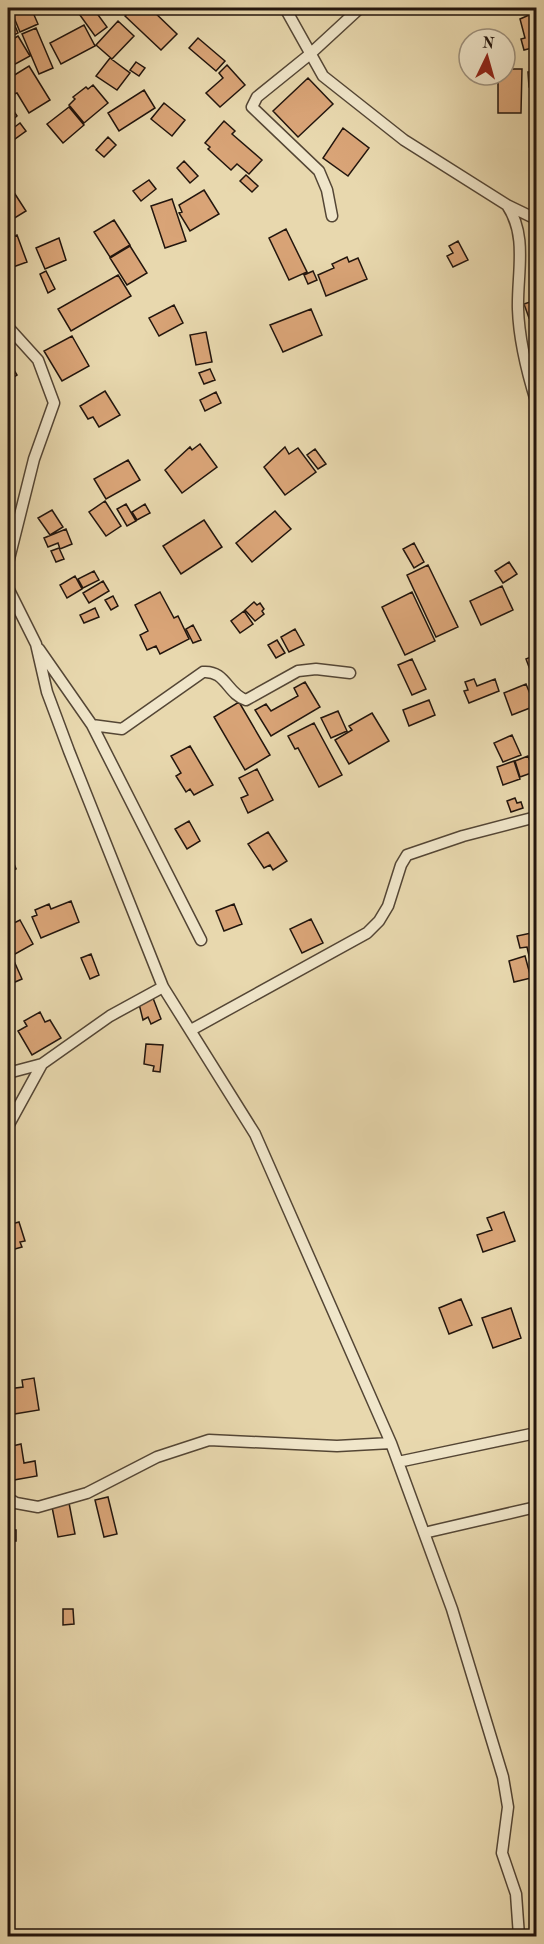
<svg xmlns="http://www.w3.org/2000/svg" width="544" height="1944" font-family="'Old Standard TT',serif">
  <rect width="100%" height="100%" fill="#e8d8ae"/>
  <filter id="stains"><feTurbulence type="fractalNoise" baseFrequency=".00333" numOctaves="4"/><feColorMatrix values="0 0 0 0 .2 0 0 0 0 .09 0 0 0 0 .02 0 0 0 .5 -.17"/></filter>
  <radialGradient id="worn" r=".72"><stop offset=".6" stop-color="#630" stop-opacity="0"/><stop offset="1" stop-color="#630" stop-opacity=".3"/></radialGradient>
  <path fill="#d9a477" stroke="#22150d" stroke-width="1.5" d="M10 8H31L38 24 20 32Z
    M82 8H93L107 27 95 36 77 11Z
    M133 8H150L177 34 161 50 125 16Z
    M8 10 18 33 8 38Z
    M536 12V47L524 50 521 39 525 38 520 19Z
    M118 21 134 36 112 59 96 45Z
    M84 25 95 46 61 64 50 43Z
    M36 28 53 68 39 74 22 34Z
    M18 36 30 56 8 68V42Z
    M198 38 225 61 216 71 189 48Z
    M110 58 130 73 117 90 96 76Z
    M136 62 145 68 139 76 130 70Z
    M227 65 245 85 220 107 206 93 223 78 219 73Z
    M29 66 50 100 29 113 17 93 14 94 8 84V79Z
    M505 69H522L521 113H498V83L490 82V75H505Z
    M528 72H536V86L529 87Z
    M308 78 333 104 298 137 273 111Z
    M93 85 108 103 84 123 69 105 75 99 73 97 86 87 88 89Z
    M144 90 155 108 119 131 108 113Z
    M8 103 17 116 9 123 8 121Z
    M164 103 185 120 172 136 151 119Z
    M69 107 84 125 63 143 47 124Z
    M224 121 235 131 232 134 262 160 249 174 237 164 231 170 208 149 210 147 205 143Z
    M20 123 26 131 8 144V132Z
    M343 128 369 148 348 176 323 158Z
    M108 137 116 145 104 157 96 150Z
    M184 161 198 176 190 183 177 168Z
    M246 175 258 186 252 192 240 181Z
    M149 180 156 189 141 201 133 191Z
    M204 190 219 214 190 231 179 213 182 212 179 205Z
    M15 194 26 211 13 219 8 210V199Z
    M172 199 186 241 165 248 151 206Z
    M114 220 130 245 110 257 94 232Z
    M286 229 307 272 289 280 269 238Z
    M17 235 27 262 13 267 8 251V239Z
    M59 238 66 260 45 269 36 248Z
    M458 241 468 260 453 267 447 256 453 253 449 246Z
    M130 246 147 273 127 285 110 258Z
    M347 257 349 262 358 258 367 279 326 296 318 275 334 268 332 264Z
    M46 271 55 289 48 293 40 274Z
    M313 271 317 280 308 284 304 275Z
    M118 275 131 296 71 331 58 309Z
    M536 300V315L529 318 524 304Z
    M174 305 183 323 159 336 149 318Z
    M311 309 322 335 283 352 270 325Z
    M206 332 212 362 196 365 190 335Z
    M72 336 89 366 62 381 44 351Z
    M8 360 17 375 8 381Z
    M210 369 215 380 204 384 199 373Z
    M105 391 120 415 99 427 93 417 88 419 80 406Z
    M216 392 221 403 205 411 200 400Z
    M200 444 217 467 182 493 165 470 190 447 192 450Z
    M285 447 289 454 298 448 316 472 285 495 264 467Z
    M315 449 326 464 318 469 307 455Z
    M128 460 140 480 106 499 94 479Z
    M105 501 121 526 106 536 89 512Z
    M126 504 136 521 127 526 117 509Z
    M145 504 150 513 137 520 132 512Z
    M52 510 63 527 50 535 38 518Z
    M275 511 291 529 252 562 236 543Z
    M204 520 222 547 181 574 163 546Z
    M66 529 72 544 60 549 58 543 48 547 44 538Z
    M414 543 424 562 414 568 403 549Z
    M59 548 64 559 56 562 51 551Z
    M509 562 517 574 503 583 495 571Z
    M428 565 458 627 436 637 407 575Z
    M94 571 99 580 83 588 78 579Z
    M75 576 82 589 67 598 60 585Z
    M103 581 109 591 89 603 83 593Z
    M502 586 513 610 481 625 470 601Z
    M160 592 174 618 178 616 189 639 160 654 156 646 147 650 140 635 148 631 135 605Z
    M412 592 435 641 405 655 382 607Z
    M113 596 118 606 111 610 105 600Z
    M254 602 257 605 260 603 264 609 262 611 264 614 255 621 245 610Z
    M95 608 99 617 84 623 80 615Z
    M244 611 253 624 240 633 231 621Z
    M193 625 201 640 193 643 186 629Z
    M295 629 304 645 289 652 281 637Z
    M277 640 285 653 276 658 268 645Z
    M536 655V673L532 675 526 659Z
    M412 659 426 689 412 695 398 665Z
    M474 679 477 686 495 679 499 691 469 703 464 691 468 690 465 682Z
    M305 682 320 707 271 736 255 710 266 704 271 711 298 696 294 688Z
    M526 684 535 706 512 715 504 693Z
    M429 700 435 715 409 726 403 710Z
    M239 702 270 755 245 770 214 717Z
    M338 711 347 731 331 738 321 718Z
    M372 713 389 741 349 764 335 740 352 730 349 726Z
    M314 723 342 775 319 787 298 748 295 749 288 736Z
    M512 735 521 755 503 762 494 743Z
    M190 746 213 785 194 795 190 789 186 792 176 776 181 773 171 756Z
    M528 756 534 772 520 777 515 761Z
    M514 761 520 779 503 785 497 767Z
    M257 769 273 800 248 813 241 798 248 795 239 778Z
    M515 798 517 803 521 802 523 808 511 812 507 801Z
    M189 821 200 841 187 849 175 829Z
    M268 832 287 861 273 870 270 865 264 868 248 844Z
    M8 848 16 869 8 873Z
    M71 901 79 922 41 938 32 917 37 915 35 910 49 904 51 909Z
    M234 904 242 924 224 931 216 911Z
    M311 919 323 943 302 953 290 929Z
    M20 920 33 944 8 958V926Z
    M536 932V973H533L527 947 520 948 517 936Z
    M91 954 99 975 90 979 81 958Z
    M525 956 531 978 514 982 509 961Z
    M14 961 22 979 8 985V963Z
    M153 998 161 1019 151 1024 148 1017 143 1020 139 1004Z
    M40 1012 45 1022 50 1020 61 1038 32 1055 18 1031 27 1026 24 1021Z
    M146 1044 163 1045 160 1072 153 1071 154 1066 144 1064Z
    M504 1212 515 1241 483 1252 477 1235 492 1230 487 1218Z
    M19 1222 25 1241 20 1242 22 1247 8 1251V1225Z
    M461 1299 472 1325 449 1334 439 1308Z
    M511 1308 521 1338 493 1348 482 1318Z
    M34 1378 39 1410 8 1415V1389L23 1387 22 1380Z
    M21 1444 24 1463 35 1461 37 1476 8 1481V1447Z
    M108 1497 117 1534 104 1537 95 1500Z
    M69 1503 75 1534 58 1537 52 1507Z
    M8 1516 12 1517V1530H16V1541H8Z
    M63 1609H73L74 1624 63 1625Z"/>
  <g fill="none" stroke-linecap="round" stroke-linejoin="round">
    <defs>
      <path id="street" d="M285 8 323 76 404 140 507 205C528 236 517 273 518 309 519 340 527 372 536 401
        M507 205 536 219
        M332 216 327 190 319 171 252 107 257 97 309 55 360 8
        M8 563 34 459 54 403 38 360 9 328
        M8 588 36 644 47 692 69 751 163 987 255 1134 391 1443 452 1609 503 1777 508 1807 502 1853 516 1894 519 1936
        M39 649 92 725 201 940
        M92 725 122 729 203 672C226 670 227 694 246 700L298 671 316 669 350 673
        M191 1030 367 933 379 921 388 906 401 865 407 855 463 836 536 817
        M8 1073 42 1064 110 1016 163 987
        M8 1126 42 1064
        M398 1462 536 1433
        M8 1498 16 1503 38 1507 87 1493 157 1457 209 1440 337 1446 391 1443
        M424 1533 536 1507"/>
    </defs>
    <use href="#street" stroke="#544635" stroke-width="13"/>
    <use href="#street" stroke="#f0e6ca" stroke-width="10"/>
  </g>
  <rect width="544" height="1944" fill="none" stroke="#e8d8ae" stroke-width="30"/>
  <rect x="9" y="9" width="526" height="1926" fill="none" stroke="#22150d" stroke-width="3"/>
  <rect x="15" y="15" width="514" height="1914" fill="none" stroke="#22150d" stroke-width="1.5"/>
  <g transform="translate(487 57) rotate(5)"><circle r="28" fill="#f0e6ca" stroke="#9e927e" stroke-width="1.5"/>
  <path d="M0-4.5L10 22L0 15L-10 22Z" fill="#8f2418"/>
  <text y="-9" font-size="16" font-weight="bold" text-anchor="middle" fill="#22150d">N</text>
  </g>
  <rect width="100%" height="100%" filter="url(#stains)"/>
  <rect width="100%" height="100%" fill="url(#worn)"/>
</svg>
